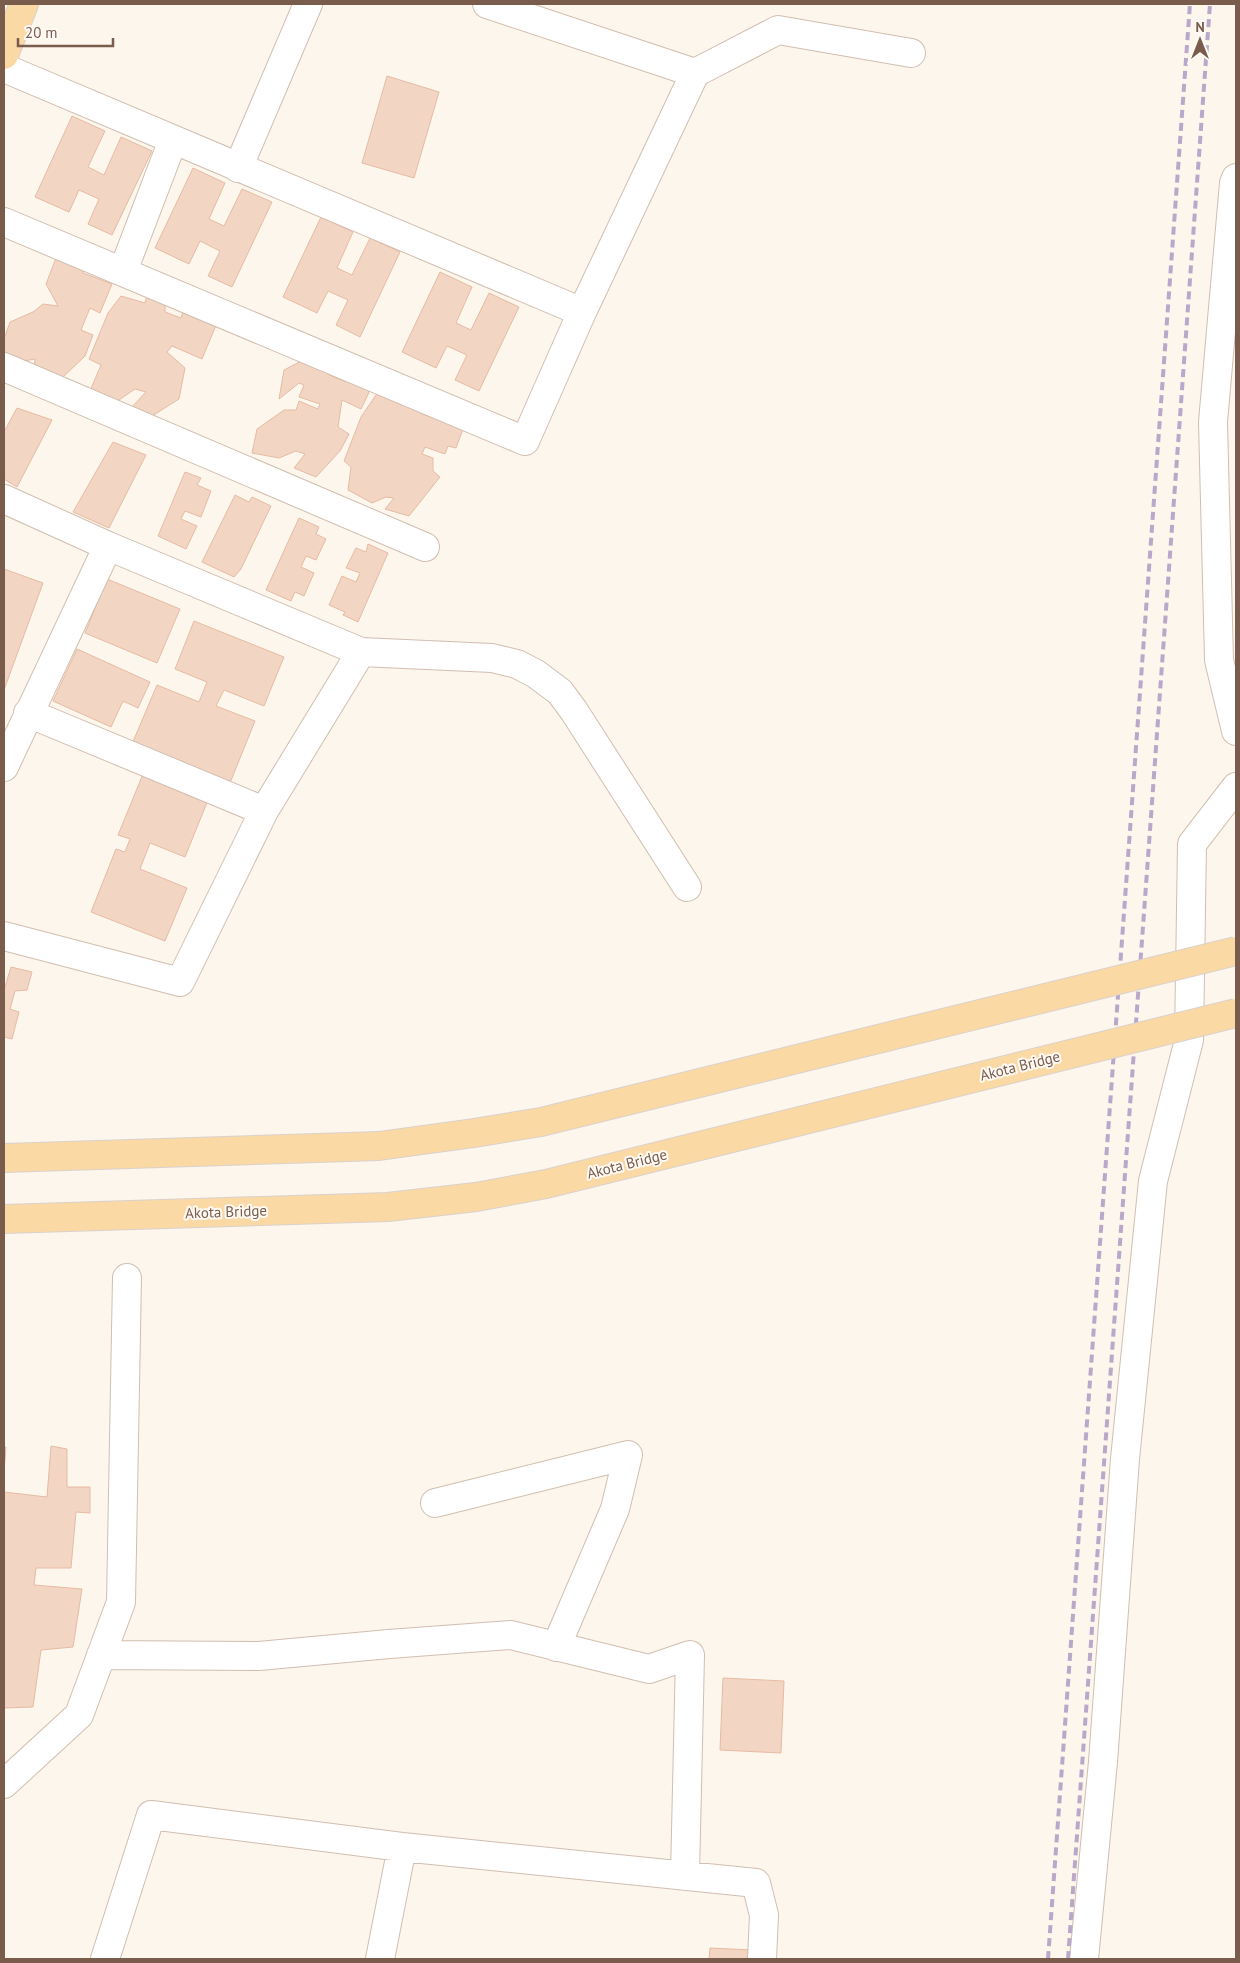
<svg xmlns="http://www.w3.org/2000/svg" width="1240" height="1963" font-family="'PT Sans',sans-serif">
  <rect width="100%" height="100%" fill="#fdf6ec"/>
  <path fill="#f3d5c3" stroke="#e6bba3" d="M387 76 439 92 414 178 362 163Z
    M72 116 105 131 88 167 104 175 121 137 152 151 112 235 88 224 99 199 79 190 69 212 35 197Z
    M193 168 225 183 209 219 224 226 242 189 272 202 232 287 208 276 220 251 200 241 189 264 155 248Z
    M321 217 353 232 337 268 352 275 370 238 400 252 360 337 336 325 348 300 328 291 317 313 283 297Z
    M56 258 83 266V273L112 284 100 313 90 308 81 330 93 335 85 356 61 379 34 369 35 359 24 361 4 354V339L10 322 33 312 43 304 58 306 46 284Z
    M440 272 472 287 456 323 471 330 489 293 519 307 479 391 455 380 467 355 447 346 436 368 402 352Z
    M121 296 145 303 147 296 165 302V312L181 318 184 309 217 323 202 359 172 346 167 352 185 368 179 399 152 416 131 408 146 392 135 389 116 402 90 391 101 365 89 359 108 313Z
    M311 356 332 365 327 374 346 382 350 373 373 384 361 409 342 400 338 427 349 434 340 451 316 477 294 468 305 454 296 451 279 458 252 453 257 429 284 410H296L299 401 318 409 320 404 299 397 304 385 299 383 279 399 284 370Z
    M380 393 421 403 420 413 437 419 440 412 466 421 456 448 448 446 445 454 425 447 422 454 433 458V471L440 477 409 516 385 509 394 498 386 497 372 503 348 490 351 467 344 461 361 417 376 395Z
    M17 408 52 420 17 487 4 479V432Z
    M113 442 146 455 109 528 73 512Z
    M185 472 201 478 197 485 211 491 201 517 185 511 181 519 197 526 186 549 158 536Z
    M235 495 249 502 252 497 271 506 241 569 234 577 202 562Z
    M299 518 319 527 316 534 326 539 316 560 306 556 301 567 314 573 304 596 295 592 291 601 266 590Z
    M368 544 388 553 358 622 343 615 345 612 329 605 342 576 356 582 360 573 346 568 356 548 366 552Z
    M4 569 43 583 4 690Z
    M107 579 180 609 157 663 85 633Z
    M194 621 284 657 264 706 224 690 216 706 255 721 230 783 132 744 157 685 199 702 207 682 175 669Z
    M77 649 150 682 138 708 123 701 111 727 53 701Z
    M143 774 208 800 185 857 150 843 140 869 187 888 165 941 91 912 116 849 125 852 130 839 118 835Z
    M11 967 32 972 27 990 15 991 10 1009 19 1012 12 1039 4 1037V990Z
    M51 1446 67 1449V1487H90V1513L76 1512 71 1568H36L34 1585 82 1589 73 1647 41 1650 33 1707 4 1708V1492L47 1497Z
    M4 1447H6L4 1472Z
    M723 1678 784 1681 781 1753 720 1750Z
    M710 1948 752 1950V1959H709Z"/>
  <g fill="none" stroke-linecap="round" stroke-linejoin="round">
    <defs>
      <path id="minor" d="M487 4 695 73
        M4 68 582 312
        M238 168 308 4
        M1236 178 1234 183 1213 422 1219 660 1236 731
        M4 222 525 441 582 312 695 73 778 30 911 53
        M123 271 173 140
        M4 367 425 547
        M4 499 108 546 361 652 492 658 517 664 536 674 560 692 574 711 687 887
        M28 713 264 811
        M4 767 108 546
        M4 936 180 982 264 811 361 652
        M435 1503 628 1455 615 1509 556 1647
        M101 1655 259 1656 389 1644 511 1635 649 1669 690 1655 685 1876
        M4 1784 79 1715 121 1602 127 1278
        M105 1959 151 1815 402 1847 756 1883 764 1915 762 1959
        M380 1959 402 1847
        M1084 1959 1103 1762 1125 1459 1153 1181 1189 1040 1192 844 1236 787"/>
      <path id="major" d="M4 55 24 4"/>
    </defs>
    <use href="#minor" stroke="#d1beb0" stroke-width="30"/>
    <use href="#major" stroke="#dad1cd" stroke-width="30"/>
    <use href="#minor" stroke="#fff" stroke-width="28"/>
    <use href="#major" stroke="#fbd9a5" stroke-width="28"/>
    <path stroke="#b9a8c9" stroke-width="4" stroke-dasharray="8 5" stroke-linecap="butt" d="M1048 1959 1190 4
      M1068 1959 1210 4"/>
    <defs>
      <path id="major-bridge" d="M4 1158 379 1146 474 1133 541 1122 1236 951
        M4 1219 388 1207 476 1197 546 1184 1236 1013"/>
    </defs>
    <use href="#major-bridge" stroke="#dad1cd" stroke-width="30" stroke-linecap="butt"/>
    <use href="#major-bridge" stroke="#fbd9a5" stroke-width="28"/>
  </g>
  <g text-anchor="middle" stroke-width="4" stroke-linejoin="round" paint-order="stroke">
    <g font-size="15" fill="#7a5c4d" stroke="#fffaf3">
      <text transform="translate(1020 1066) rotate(-14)" y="5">Akota Bridge</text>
      <text transform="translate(627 1164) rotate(-14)" y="5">Akota Bridge</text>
      <text transform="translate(226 1212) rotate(-2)" y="5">Akota Bridge</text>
    </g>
  </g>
  <rect width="1240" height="1963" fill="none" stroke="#7a5c4d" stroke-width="10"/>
  <g transform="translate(1200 40)" stroke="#fffaf3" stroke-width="4" paint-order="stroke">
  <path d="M0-4L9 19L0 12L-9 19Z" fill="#7a5c4d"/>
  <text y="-8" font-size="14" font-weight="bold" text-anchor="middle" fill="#7a5c4d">N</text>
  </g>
  <path d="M18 38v8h95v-8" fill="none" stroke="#7a5c4d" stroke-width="2.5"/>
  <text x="25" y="38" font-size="15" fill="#7a5c4d" stroke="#fffaf3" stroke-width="4" paint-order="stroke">20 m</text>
</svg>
